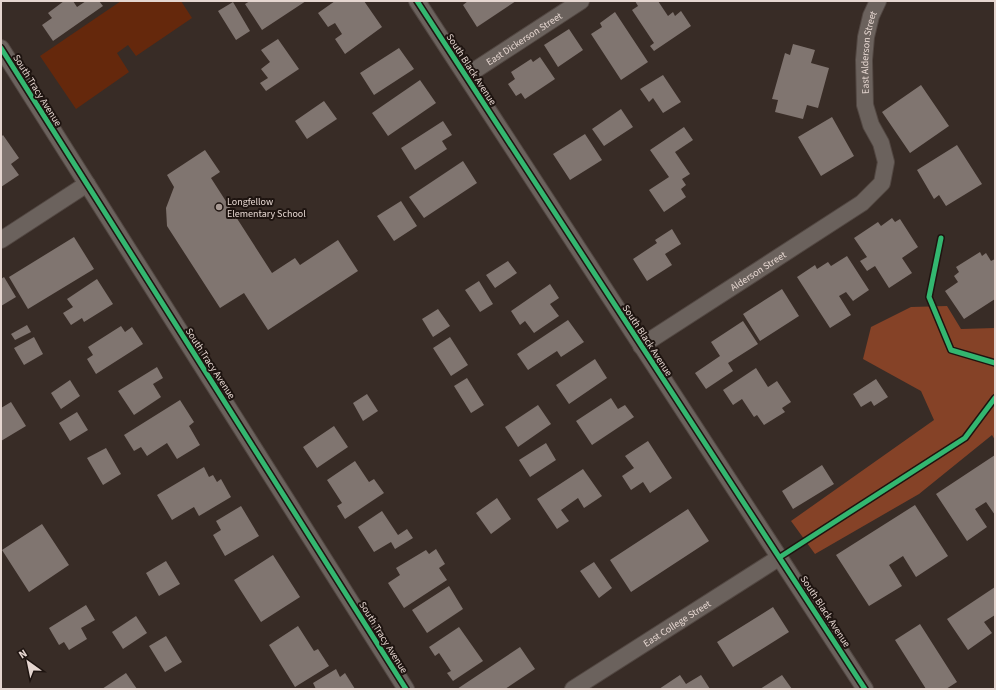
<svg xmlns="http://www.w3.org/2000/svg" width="996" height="690" font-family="'Source Sans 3',sans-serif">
  <rect width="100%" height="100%" fill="#382c26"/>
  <path fill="#65280c" d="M121 1H181L192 18 136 56 128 45 117 53 129 72 76 109 40 56Z"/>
  <path fill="#854227" d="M947 306 961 329 995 328V440L992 435 919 494 815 554 791 521 934 420 921 391 863 359 871 327 911 307Z"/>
  <path fill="#807570" d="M64 1H73L77 7 86 1H99L103 6 53 41 42 25 52 18 48 13Z
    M250 1H306L262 30 245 4Z
    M335 1H364L382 27 345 54 335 39 342 34 335 23 328 27 318 13Z
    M468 1 490 2 516 1 477 27 463 5Z
    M635 1H658L668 16 673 12 675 16 681 11 691 26 654 51 650 46 654 43 632 10 638 6Z
    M233 2 250 31 236 40 218 11Z
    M615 12 648 62 621 80 591 34 602 27 600 23Z
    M569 29 583 50 558 67 544 45Z
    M278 39 299 69 266 91 260 83 268 78 261 69 270 62 261 50Z
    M793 44 815 50 811 63 829 68 818 108 807 105 803 119 775 112 778 100 772 99 785 53 790 55Z
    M399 48 414 69 374 95 360 73Z
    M540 57 555 79 525 99 521 93 516 96 508 84 515 79 511 72 531 59 533 62Z
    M663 75 681 102 663 113 653 98 649 102 640 89Z
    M420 80 436 103 388 136 372 113Z
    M921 85 949 126 910 153 882 112Z
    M324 101 337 119 307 139 295 121Z
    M621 109 633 127 604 146 592 129Z
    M832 117 854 156 821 176 798 137Z
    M443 121 452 135 442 141 447 149 415 170 401 148Z
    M684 127 693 140 675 152 690 174 682 179 686 185 681 189 686 197 664 212 649 190 669 177 650 150Z
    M585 134 602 160 570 180 553 154Z
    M3 135 19 158 11 164 19 175 1 187V137Z
    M957 145 982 184 946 206 939 195 934 199 917 170Z
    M205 150 220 172 211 178 272 273 295 258 300 265 338 240 358 271 268 330 244 293 220 308 167 226 166 208 174 187 167 175Z
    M463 161 477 183 424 218 409 197Z
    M401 201 417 226 394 241 377 216Z
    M892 218 895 222 900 219 918 247 902 258 912 273 889 288 875 266 867 271 860 261 867 257 854 238 878 222 881 226Z
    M672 229 681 244 665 254 672 265 647 281 633 259 657 243 655 240Z
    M74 237 94 269 28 309 9 277Z
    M980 252 982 256 986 253 991 261 995 259V299L964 319 945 291 958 282 954 276 959 272 956 267Z
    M847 256 869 290 853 301 846 292 839 296 851 315 830 328 797 277 815 265 817 269 828 262 831 266Z
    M508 261 517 273 495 288 486 275Z
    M4 277 16 297 1 306V279Z
    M97 279 113 304 84 322 82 318 71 325 63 313 73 307 67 299Z
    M479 281 493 304 480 312 465 290Z
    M550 284 559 298 550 304 559 316 534 333 525 321 520 325 511 311Z
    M782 289 799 316 760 341 743 314Z
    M438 309 450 326 433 337 422 319Z
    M568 320 584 342 561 357 557 351 528 370 517 354Z
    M743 321 758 344 728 363 733 371 706 389 695 373 720 356 711 342Z
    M27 325 31 332 15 340 11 334Z
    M121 326 125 332 132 327 143 344 96 374 87 359 93 355 88 347Z
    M34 337 43 354 24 365 14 348Z
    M450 337 468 365 451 376 433 348Z
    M595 359 607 378 569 404 556 385Z
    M157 367 163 378 153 384 161 397 134 415 118 391Z
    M756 368 768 387 777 381 791 402 782 408 785 412 764 425 757 415 754 417 742 399 733 405 723 390Z
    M467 378 484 405 471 413 454 386Z
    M876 379 888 397 874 406 871 401 861 407 853 394Z
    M70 380 80 396 61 409 51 393Z
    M367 394 378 411 363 421 353 403Z
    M611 398 618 409 625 405 634 417 592 445 576 421Z
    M180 400 194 422 189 426 200 445 177 459 167 443 147 456 141 447 134 451 124 435Z
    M11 402 26 426 1 441V408Z
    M538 405 551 424 518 447 505 427Z
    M77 412 88 430 70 441 59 423Z
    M334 426 348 447 317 468 303 447Z
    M648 441 672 478 650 493 643 482 631 490 622 476 634 468 625 456Z
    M546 443 556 460 530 477 519 460Z
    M106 448 121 474 103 485 87 458Z
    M995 455V515L986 502 975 509 987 527 967 541 936 494Z
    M355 461 369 482 374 479 384 493 345 519 337 506 342 503 327 480Z
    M822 465 834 484 793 509 782 491Z
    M204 467 209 477 213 475 217 482 221 479 231 497 199 516 194 507 172 520 157 495Z
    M583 469 602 496 584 508 578 498 561 510 569 521 557 529 537 499Z
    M497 498 511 519 491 534 476 513Z
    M915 505 948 556 916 577 903 556 889 565 902 586 869 606 836 555Z
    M241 506 259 536 225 556 213 535 221 530 216 521Z
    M688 509 709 541 631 592 610 560Z
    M382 511 398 535 407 529 413 538 395 549 391 542 374 552 358 527Z
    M42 524 69 565 29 592 2 550Z
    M436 549 445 564 439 568 447 580 404 608 388 583 400 575 396 568 426 550 429 554Z
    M273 555 300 597 261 622 234 580Z
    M166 561 180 584 159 596 146 573Z
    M594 562 612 588 599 598 580 571Z
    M449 586 463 609 427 633 412 610Z
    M995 587V615L984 622 992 633 968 650 947 619Z
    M86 605 95 620 81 628 87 639 69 650 64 642 59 645 49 628Z
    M773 607 789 632 733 667 717 642Z
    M136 616 147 633 123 649 112 632Z
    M920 624 957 682 946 689H926L895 640Z
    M298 626 314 651 318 649 329 666 295 687 269 645Z
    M459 627 483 661 453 681 447 673 451 671 439 653 435 656 429 647Z
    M166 636 182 662 165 672 149 646Z
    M520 647 535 669 505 689H457Z
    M336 669 340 677 345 673 355 689H316L313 683Z
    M126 673 137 689H102Z
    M680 675 686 684 701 675 710 689H659Z
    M782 675 792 689H760Z"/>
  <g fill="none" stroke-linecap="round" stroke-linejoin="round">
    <defs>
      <g id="street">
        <path d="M417 1 865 689"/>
        <path d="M1 48 406 689"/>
        <path id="s1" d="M466 76 581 1"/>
        <path d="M1 240 87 184"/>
        <path id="s2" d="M641 346 862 203 882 183 886 162 881 143 871 125 865 105 864 60 866 37 871 16 878 1"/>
        <path id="s3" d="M573 689 780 557"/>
      </g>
    </defs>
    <use href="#street" stroke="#524742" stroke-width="18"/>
    <use href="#street" stroke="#6b625d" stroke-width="16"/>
    <defs>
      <path id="cycleway" d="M417 1 865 689
        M1 48 406 689
        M941 238 929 297 951 350 995 363
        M780 557 965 438 995 398"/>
    </defs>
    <use href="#cycleway" stroke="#1e1410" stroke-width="8"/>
    <use href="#cycleway" stroke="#33b770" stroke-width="5"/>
  </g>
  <circle fill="#a89a94" stroke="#1e1410" stroke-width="1.5" cx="219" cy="207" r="4"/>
  <g text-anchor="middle" stroke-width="4" stroke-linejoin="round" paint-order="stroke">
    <g font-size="10" fill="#e5d6d0" stroke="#1e1410">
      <text dy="4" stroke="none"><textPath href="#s1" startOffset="69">East Dickerson Street</textPath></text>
      <text dy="4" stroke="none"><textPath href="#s2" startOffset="427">East Alderson Street</textPath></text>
      <text transform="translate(472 69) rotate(57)" y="4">South Black Avenue</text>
      <text transform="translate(38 90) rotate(58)" y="4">South Tracy Avenue</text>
      <text dy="4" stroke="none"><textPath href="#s2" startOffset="139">Alderson Street</textPath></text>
      <text transform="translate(648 340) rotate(57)" y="4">South Black Avenue</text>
      <text transform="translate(211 363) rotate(57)" y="4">South Tracy Avenue</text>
      <text transform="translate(826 611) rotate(57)" y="4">South Black Avenue</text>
      <text dy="4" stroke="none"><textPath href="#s3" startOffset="123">East College Street</textPath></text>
      <text transform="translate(384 637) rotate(58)" y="4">South Tracy Avenue</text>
    </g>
    <g font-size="10" fill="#e5d6d0" stroke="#1e1410" text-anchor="start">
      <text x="227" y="205">Longfellow<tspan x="227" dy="12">Elementary School</tspan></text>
    </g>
  </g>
  <rect width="996" height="690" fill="none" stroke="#e5d6d0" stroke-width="4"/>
  <g transform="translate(28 662) rotate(327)" stroke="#1e1410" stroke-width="3" paint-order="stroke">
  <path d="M0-3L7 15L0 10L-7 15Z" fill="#e5d6d0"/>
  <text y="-6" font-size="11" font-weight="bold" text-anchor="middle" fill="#e5d6d0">N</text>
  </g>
</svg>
